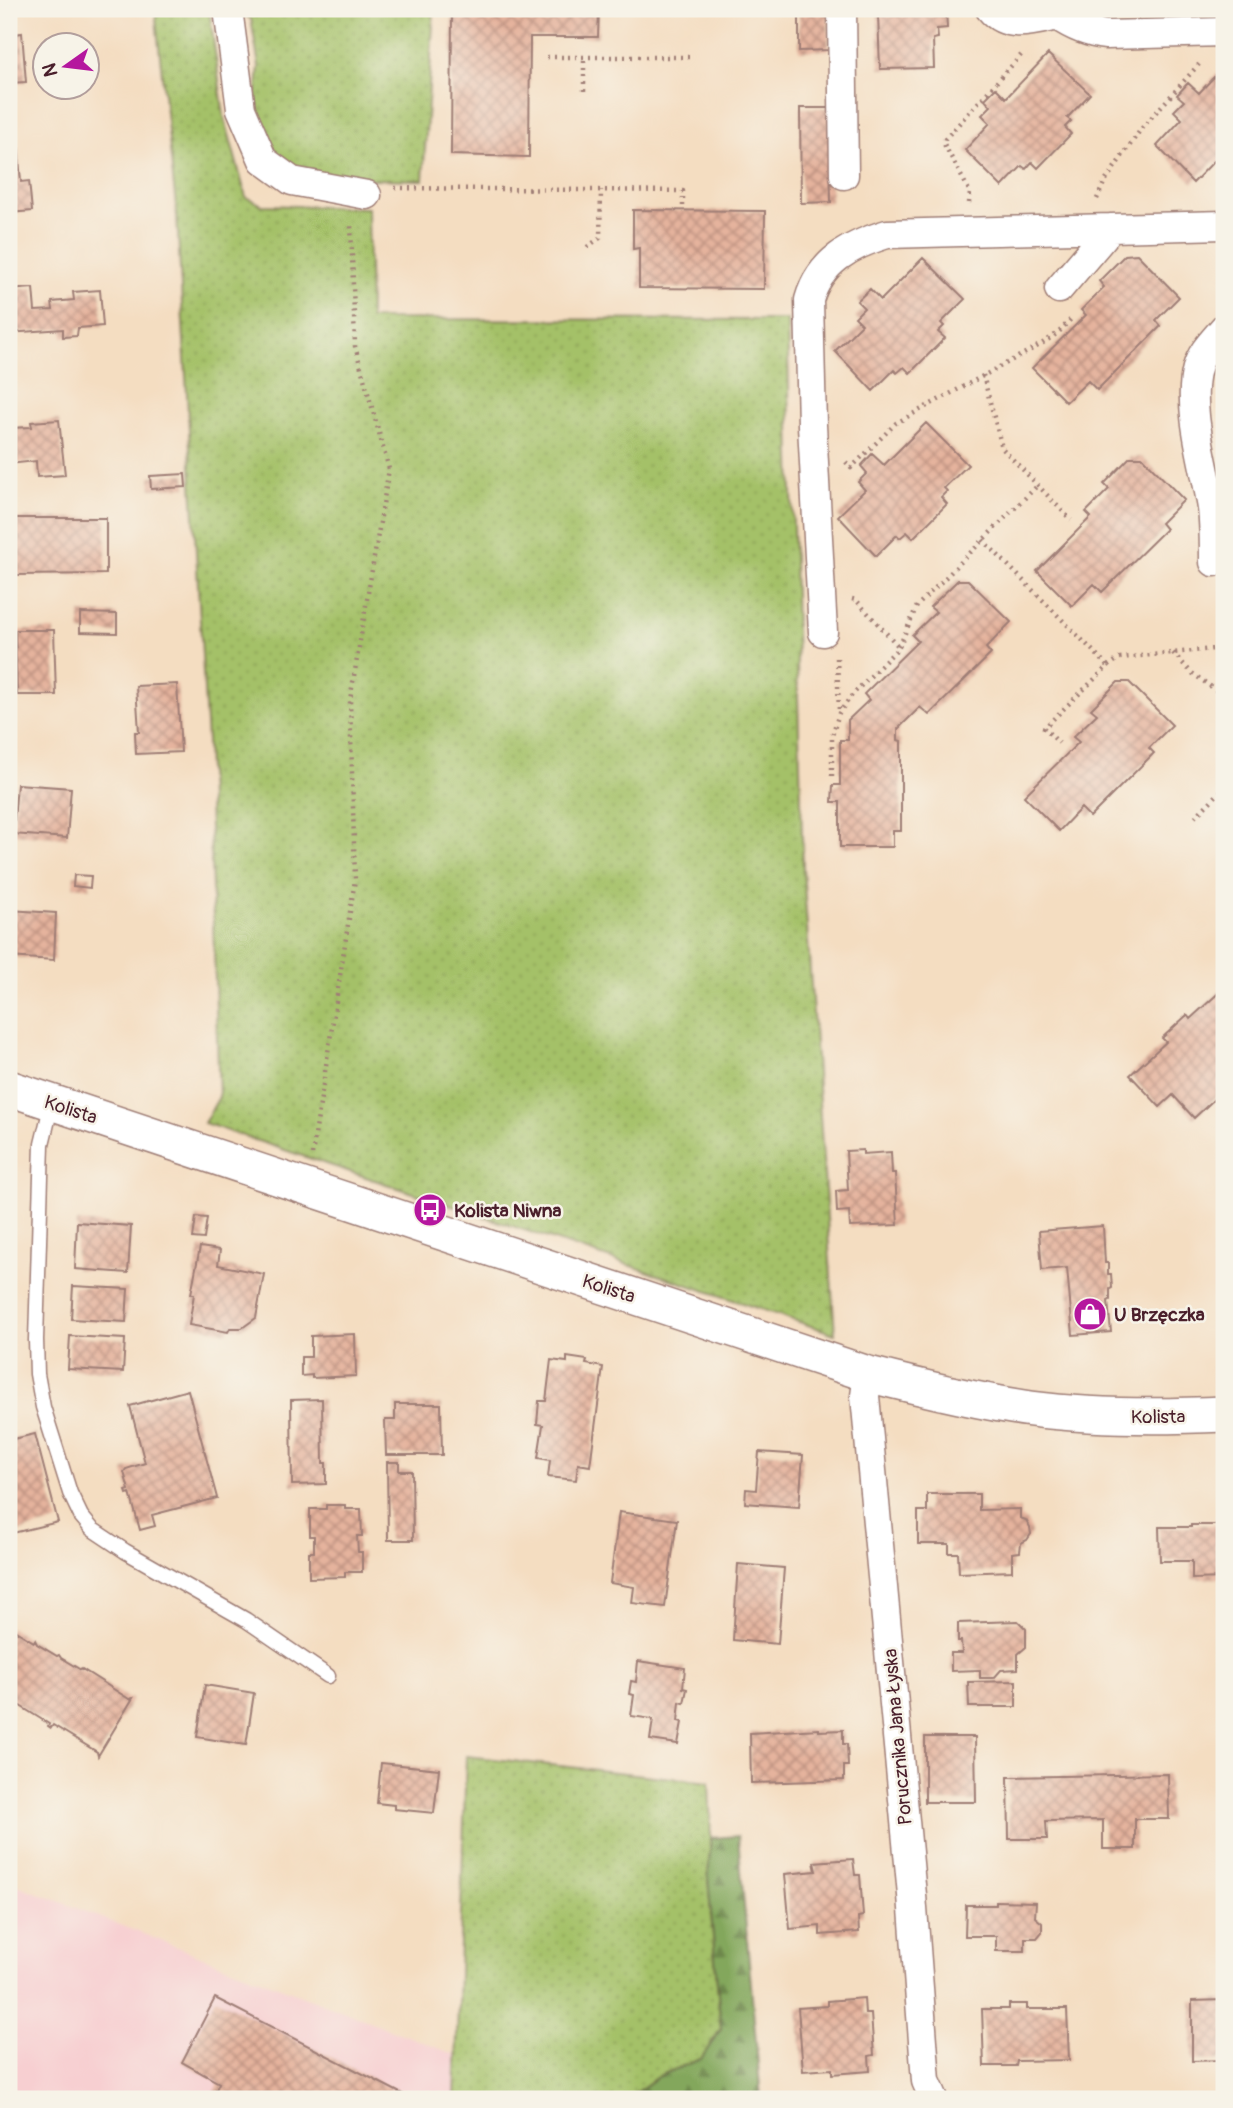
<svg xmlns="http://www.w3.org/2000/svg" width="1233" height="2108" font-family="Pangolin,sans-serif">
  <defs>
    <pattern id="grass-dots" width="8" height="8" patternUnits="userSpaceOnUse" patternTransform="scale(1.75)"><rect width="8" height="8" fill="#a4c168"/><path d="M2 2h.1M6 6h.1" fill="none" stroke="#8fa55a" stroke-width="1.8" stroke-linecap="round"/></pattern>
    <pattern id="forest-firs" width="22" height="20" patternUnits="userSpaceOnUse" patternTransform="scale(1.75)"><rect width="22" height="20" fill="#83a75c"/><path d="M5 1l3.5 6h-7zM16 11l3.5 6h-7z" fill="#6d874c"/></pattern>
    <pattern id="building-cross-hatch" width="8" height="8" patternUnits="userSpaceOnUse" patternTransform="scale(1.75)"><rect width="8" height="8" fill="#e5b39d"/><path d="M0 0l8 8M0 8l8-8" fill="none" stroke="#bc9180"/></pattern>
  </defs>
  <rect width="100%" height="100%" fill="#f7f3e8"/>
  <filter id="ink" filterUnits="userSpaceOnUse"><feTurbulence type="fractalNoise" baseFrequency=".0143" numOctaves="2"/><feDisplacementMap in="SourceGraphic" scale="14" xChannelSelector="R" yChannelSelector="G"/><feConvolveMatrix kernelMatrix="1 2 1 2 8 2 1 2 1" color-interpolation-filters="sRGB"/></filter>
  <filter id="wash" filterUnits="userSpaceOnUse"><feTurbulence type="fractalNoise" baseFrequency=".00686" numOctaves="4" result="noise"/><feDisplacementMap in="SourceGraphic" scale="28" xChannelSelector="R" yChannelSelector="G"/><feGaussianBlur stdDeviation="1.57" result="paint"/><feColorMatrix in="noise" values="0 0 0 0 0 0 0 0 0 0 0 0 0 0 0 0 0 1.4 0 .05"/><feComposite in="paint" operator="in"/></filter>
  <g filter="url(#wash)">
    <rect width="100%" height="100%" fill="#f4ddc1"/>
    <path fill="#f7cfd1" d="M9 1882 456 2055 455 2099H9Z"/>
    <path fill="url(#grass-dots)" stroke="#77704a" stroke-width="2" d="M155 9H209L224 116 246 197 262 205 368 208 370 319 787 320 803 869 835 1334 204 1123 219 1097 207 741 190 448 177 216Z
      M244 9H434L423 180 318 178 313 170 290 169 268 150 256 101 259 66 251 19 244 15Z
      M466 1756 709 1782 711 1838 708 1878 721 2029 701 2059 659 2076 627 2099H455Z"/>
    <path fill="url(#forest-firs)" stroke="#666344" stroke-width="2" d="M738 1836 761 2099H627L659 2076 701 2059 721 2029 708 1878 711 1838Z"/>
    <g id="blocks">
      <path fill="url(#building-cross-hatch)" d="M9 9H13L15 34 22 33 26 82 9 83Z
        M452 9H599L598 37H530L529 157 451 155Z
        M799 9H828L829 50 799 51Z
        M859 9H946L947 28 937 29 938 38 933 39 934 68 880 69 878 14H859Z
        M1048 54 1090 94 1067 118 1071 121 1065 127 1071 134 1038 168 1032 162 1026 169 1022 166 1002 187 965 150 990 123 982 115 991 106 985 99 996 88 1006 98Z
        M1224 66V157L1217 165 1214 161 1193 183 1157 146 1182 119 1174 111 1184 101 1177 95 1188 83 1199 93Z
        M800 108H829L831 202 801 203Z
        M9 147H18L21 182 29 181 32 211 9 213Z
        M633 210 765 211 764 289 639 288V248L633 249Z
        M1137 254 1179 297 1156 320 1161 326 1097 390 1088 381 1066 402 1032 368 1086 315 1081 310 1104 287 1099 281 1125 255Z
        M923 258 965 299 941 323 944 326 938 332 945 338 910 373 904 367 897 373 894 370 873 391 835 351 862 324 855 317 864 308 857 301 870 289 881 300Z
        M33 288 35 311 53 310 52 302 74 300 73 292 100 290 103 326 78 328 77 336 63 337V329L9 333V290Z
        M59 420 65 475 37 477 36 461 9 464V428L32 427 31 422Z
        M926 423 968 465 944 488 947 491 941 497 947 504 913 538 907 532 900 538 897 535 876 556 838 516 865 490 858 482 867 473 861 466 872 454 884 465Z
        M1130 457H1142L1184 500 1161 523 1166 529 1102 592 1094 584 1072 606 1037 571 1091 517 1086 512 1109 489 1104 484Z
        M185 474 186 487 151 489 150 476Z
        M12 518H106V574L12 575Z
        M958 580H968L1011 622 986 648 991 654 929 715 920 707 898 729V740L901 741V831H893V847H840V802H832L833 785H840V740H848V720L869 700 864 694 918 641 912 635 936 612 930 607Z
        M80 613 117 614V633L80 632Z
        M15 630H54L56 695H17Z
        M1118 682H1129L1172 725 1149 748 1154 753 1090 817 1081 808 1059 831 1024 796 1079 742 1073 737 1097 714 1091 709Z
        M177 684 181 752 136 754 135 732H139L136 686Z
        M17 784 71 788 67 838 13 834Z
        M74 875 91 876 90 888 73 886Z
        M9 910 56 913 54 960 9 957Z
        M1224 988V1090L1194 1118 1173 1095 1160 1107 1130 1075 1166 1042 1162 1038 1187 1015 1190 1019Z
        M863 1150V1154L891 1152 892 1173H895L898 1225 850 1227 849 1211 837 1212 836 1191 848 1190 846 1151Z
        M9 1192 14 1193 12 1215H9Z
        M196 1217 207 1218 204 1239 193 1238Z
        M77 1222 131 1226 128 1273 75 1269Z
        M1103 1226 1105 1263H1108V1274H1111L1112 1288 1110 1289V1300L1108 1301 1111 1332 1073 1335 1067 1268 1042 1270 1039 1231Z
        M200 1247 220 1250 218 1265 264 1274 256 1318 242 1328H230L228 1332 189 1325 194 1294H191Z
        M73 1286 128 1289 126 1322 71 1319Z
        M355 1334 356 1376 312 1378V1375L301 1376V1357H311V1336Z
        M70 1336 125 1339 123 1372 68 1369Z
        M567 1357 587 1360 586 1364 603 1367 590 1466 578 1464 576 1480 548 1477 550 1460 538 1458 543 1425 537 1424 539 1401H546L551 1360 567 1362Z
        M188 1390 217 1498 152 1515 155 1526 140 1530 130 1493 127 1494 126 1491 129 1490 124 1472 126 1469 145 1463 130 1406Z
        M322 1399 323 1463H326V1484L292 1485 291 1400Z
        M395 1404H441L442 1455H386L385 1420H395Z
        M35 1434 58 1522 9 1534V1440Z
        M759 1452 803 1455 799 1507 745 1503 746 1489 756 1490Z
        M387 1462H399V1471H412L413 1540H388Z
        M927 1494H979V1510L1020 1509V1518L1026 1520 1030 1527 1031 1534 1027 1540 1021 1543 1020 1552 1012 1553V1571L959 1573 958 1553H949V1544H918V1511H927Z
        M326 1505H345V1509H361L362 1536H357L358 1552H362V1572H345V1577L309 1578V1552H314V1536H310V1509H326Z
        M619 1512 677 1520 665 1607 632 1603 634 1587 610 1583Z
        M1191 1525H1224V1578L1192 1579V1561H1160L1159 1527H1191Z
        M738 1564 784 1568 778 1644 733 1640Z
        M1018 1621 1026 1629V1647L1018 1654V1669L1001 1670 994 1678H980V1670L951 1671V1653H962L961 1641H958V1623Z
        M9 1627 34 1642 35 1640 37 1644 57 1656 59 1655 61 1658 81 1670 82 1669 129 1699 133 1698 98 1756 97 1752 53 1725 51 1728 48 1726 49 1724 9 1699Z
        M638 1661 685 1668 683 1688 687 1689 684 1703 680 1702 678 1721 682 1722 678 1744 650 1740 653 1719 631 1716 634 1695 629 1694 631 1681 636 1682Z
        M1016 1681V1707H969L968 1682Z
        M205 1685 254 1693 246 1745 197 1737Z
        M819 1729V1731L843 1730V1744H847L848 1766H844V1780L751 1783 750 1733Z
        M925 1737H975L976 1802H925Z
        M381 1763 439 1769 434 1813 394 1809V1805L377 1803Z
        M1168 1774 1169 1819H1135V1849H1103V1820L1046 1821 1047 1839H1009L1008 1777Z
        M853 1859 855 1875H860L863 1916 858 1917 859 1932 820 1935V1926L790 1929 785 1874 816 1871 814 1862Z
        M996 1901 1036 1902 1035 1917 1042 1923V1932L1037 1938H1025V1951H996V1936H965L966 1905H996Z
        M215 1998 412 2099H212L219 2083 182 2062Z
        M864 1998 865 2014H871L874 2055 869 2056 870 2071 832 2074V2069L803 2071 798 2008 827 2006V2001Z
        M1224 2000V2060L1192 2061V2001Z
        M1009 2004H1027V2009H1067L1069 2060 1017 2061 1016 2066H984L982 2009H1009Z"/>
    </g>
  </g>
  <g filter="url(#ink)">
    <use href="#blocks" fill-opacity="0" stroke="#9f7e76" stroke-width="2"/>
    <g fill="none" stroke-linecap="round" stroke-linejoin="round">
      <defs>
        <path id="service" d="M52 1103 42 1144 36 1340 37 1374 43 1407 70 1493 81 1516 92 1529 125 1551 246 1620 328 1676"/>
        <path id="minor" d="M228 9 241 109 263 160 292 181 367 195
          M842 9 844 175
          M990 9C1007 30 1034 21 1057 16
          M1055 9 1057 16C1073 27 1087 33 1106 35L1224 32
          M1059 289 1111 228
          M1214 562C1214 543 1214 526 1212 508 1206 469 1186 407 1197 368 1201 352 1214 340 1224 328
          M823 632 812 425 809 300C820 261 851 245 887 234L1224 225
          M868 1374 865 1396 912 1895 926 2081 934 2099"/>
        <path id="tertiary" d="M9 1088 868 1374C922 1388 975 1401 1031 1409 1095 1417 1160 1417 1224 1414"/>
      </defs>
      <use href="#service" stroke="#9f7e76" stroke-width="17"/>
      <use href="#minor" stroke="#9f7e76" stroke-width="31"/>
      <use href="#tertiary" stroke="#9f7e76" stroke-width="38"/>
      <path stroke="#9f7e76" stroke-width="4.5" stroke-dasharray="2 5" stroke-linecap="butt" d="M547 57H689
        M584 91V57
        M395 188 683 191V210
        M1097 199 1104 183 1141 129 1201 62
        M969 203 970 192 944 144 945 139 1023 53
        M587 247 600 238 601 190
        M983 375 1002 448 1071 520
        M846 462 851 468 896 423 1040 345 1058 333 1071 319 1070 317
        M983 540 1108 666 1044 728 1059 743
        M852 599 856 600 899 647
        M1173 653 1192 673 1224 696
        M837 658 839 712
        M1108 666 1120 658 1224 648
        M832 776V736L839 713 852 695 899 647 917 606 1038 485
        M1195 817 1224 788
        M312 1155 355 880 350 700 389 469 355 346 351 224"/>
      <use href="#service" stroke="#fff" stroke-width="14"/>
      <use href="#minor" stroke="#fff" stroke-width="28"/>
      <use href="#tertiary" stroke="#fff" stroke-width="35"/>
    </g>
  </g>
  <defs>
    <symbol id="bus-disc" viewBox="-11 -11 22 22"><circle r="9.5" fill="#b5179e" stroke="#f7f3e8"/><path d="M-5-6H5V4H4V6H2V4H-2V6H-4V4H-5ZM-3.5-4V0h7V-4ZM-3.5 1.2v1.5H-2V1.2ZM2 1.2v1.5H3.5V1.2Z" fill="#fff"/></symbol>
    <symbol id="shop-disc" viewBox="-11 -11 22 22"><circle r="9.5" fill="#b5179e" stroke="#f7f3e8"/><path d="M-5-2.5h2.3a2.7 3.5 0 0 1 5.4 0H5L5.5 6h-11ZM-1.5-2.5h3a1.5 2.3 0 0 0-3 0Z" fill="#fff"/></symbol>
  </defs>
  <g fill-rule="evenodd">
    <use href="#bus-disc" x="411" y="1191" width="38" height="38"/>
    <use href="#shop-disc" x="1071" y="1295" width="38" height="38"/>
  </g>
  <g text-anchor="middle" stroke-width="5" stroke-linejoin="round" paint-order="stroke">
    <g font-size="19" fill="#4a1f2b" stroke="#f7f3e8">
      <text transform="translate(71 1109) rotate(18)" y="7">Kolista</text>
      <text transform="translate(609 1288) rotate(18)" y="7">Kolista</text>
      <text x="1158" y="1423">Kolista</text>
      <text transform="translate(897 1737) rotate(-95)" y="7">Porucznika Jana Łyska</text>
    </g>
    <g font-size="19" font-weight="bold" fill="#4a1f2b" stroke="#f7f3e8" text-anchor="start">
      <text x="454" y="1217">Kolista Niwna</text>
      <text x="1114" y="1321">U Brzęczka</text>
    </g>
  </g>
  <rect width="1233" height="2108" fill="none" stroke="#f7f3e8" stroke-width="35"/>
  <g transform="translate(66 66) rotate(256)"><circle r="33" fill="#f7f3e8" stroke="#b29e9c" stroke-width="2"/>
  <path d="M0-5L12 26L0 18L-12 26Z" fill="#b5179e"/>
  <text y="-10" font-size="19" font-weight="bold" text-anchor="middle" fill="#4a1f2b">N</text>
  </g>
</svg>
